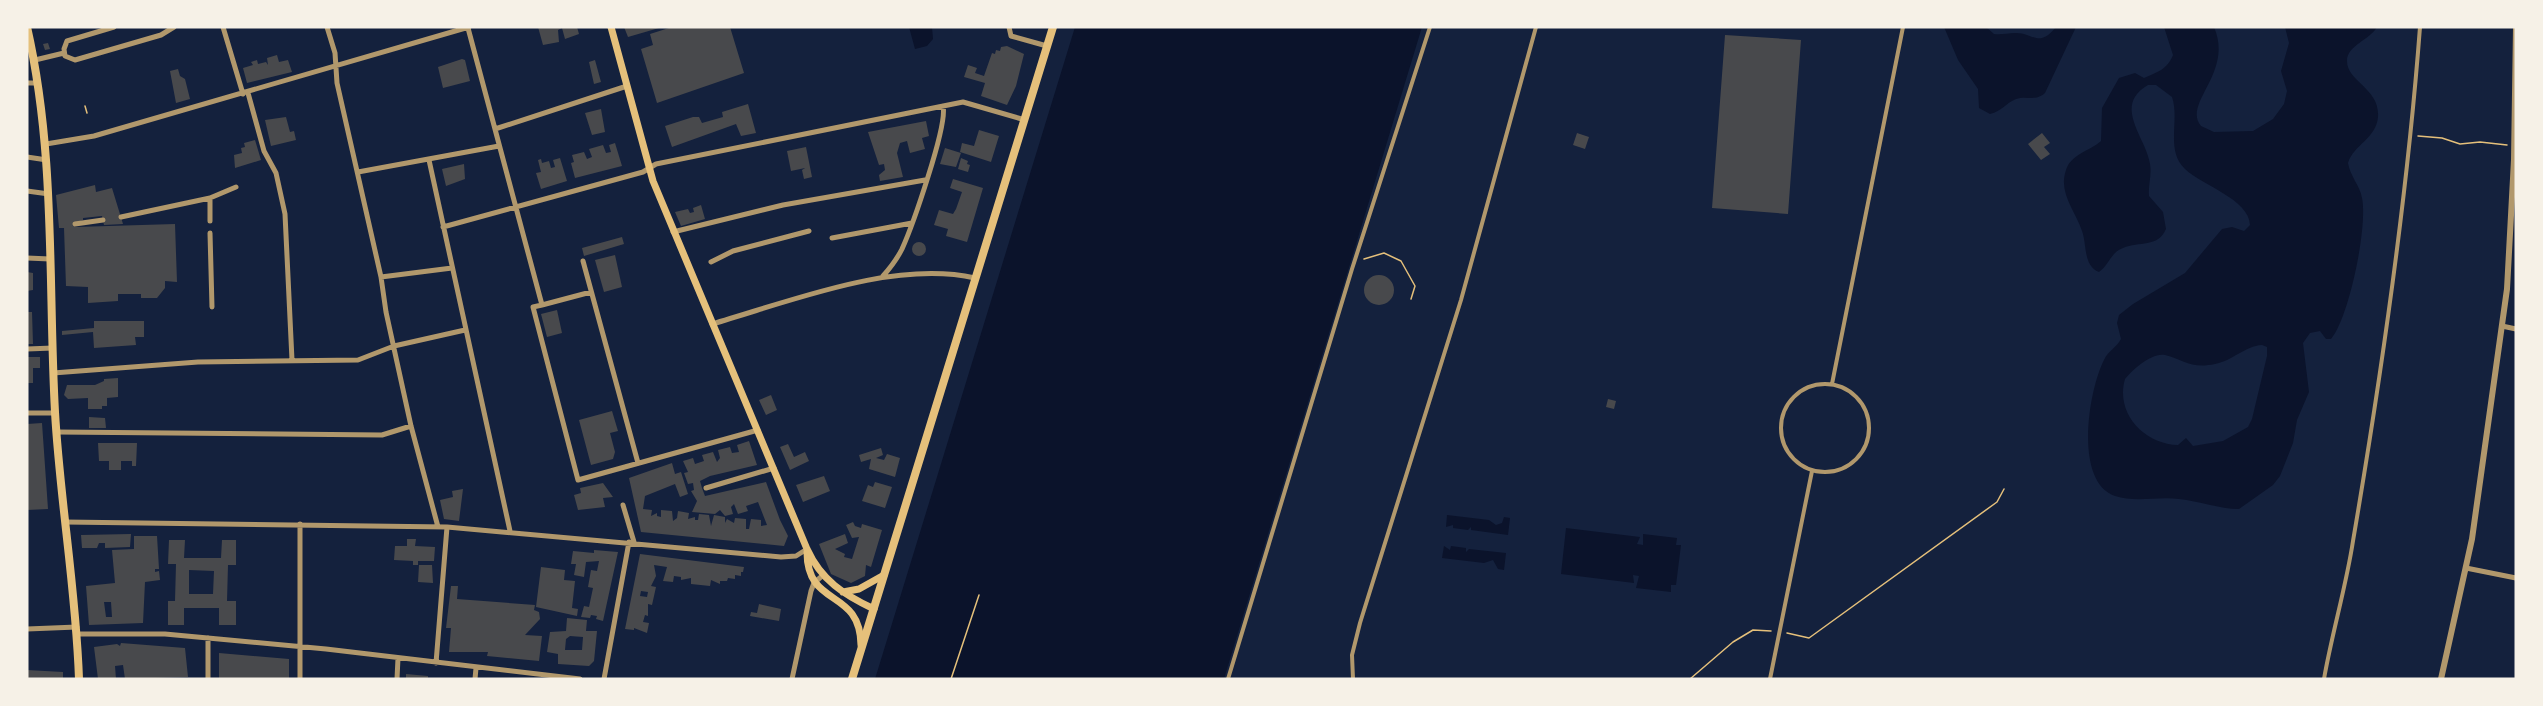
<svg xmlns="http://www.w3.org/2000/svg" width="2543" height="706" font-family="Jost,sans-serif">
  <rect width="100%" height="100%" fill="#14213d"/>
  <path fill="#0b132b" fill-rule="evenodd" d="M909 27H932L933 39 927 46 915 49Z
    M1075 27H1422L1224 679H875Z
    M1944 27H1986L1994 34C2002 35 2007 33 2015 33 2033 32 2038 49 2056 27H2076L2045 93C2035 102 2027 95 2016 99 2006 103 2002 111 1990 114L1979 108 1978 89 1958 60Z
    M2164 27H2214C2234 73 2182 103 2201 126L2214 132 2253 131 2273 119 2284 104 2287 91 2281 71 2289 43 2285 27H2377C2370 40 2347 45 2347 61 2347 82 2380 88 2378 117 2376 139 2354 144 2348 163 2350 176 2360 186 2362 198 2368 226 2349 318 2331 339H2326L2320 331 2310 333 2303 343 2309 392 2297 420 2293 443 2280 476 2273 485 2239 509C2219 509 2199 501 2179 499 2158 496 2136 503 2115 496 2073 481 2089 389 2104 360 2108 351 2117 347 2121 339L2117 323 2119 315 2133 304 2185 273 2222 229 2232 227 2244 231 2250 225C2249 199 2203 186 2185 169 2165 150 2180 120 2172 97L2156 85H2148C2112 106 2146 137 2150 164 2152 175 2148 185 2149 196L2163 212 2166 229C2158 248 2139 241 2123 248 2111 252 2109 265 2099 272 2083 266 2087 244 2082 231 2075 210 2058 193 2066 170 2071 154 2090 151 2101 141L2102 108 2119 78 2135 73 2144 78C2157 72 2167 70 2173 55ZM2262 345 2267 347V356L2252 419 2248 427 2223 441 2193 446 2186 438 2178 445C2144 444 2115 413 2125 379 2132 370 2152 352 2165 355 2184 360 2191 369 2215 364 2232 361 2245 346 2262 345Z
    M1447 515 1489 520 1496 525 1502 523 1504 517 1510 518 1508 535 1471 530V527L1468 530 1453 528V525L1446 527Z
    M1566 528 1640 537 1637 544 1643 545V534L1677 538 1676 545H1681L1676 585H1671V592L1636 588 1639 576 1633 575 1634 583 1561 574Z
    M1444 546 1450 550 1451 546 1466 548V552L1469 549 1506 553 1504 570 1498 569 1493 560 1484 563 1442 558Z"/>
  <path fill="#48494c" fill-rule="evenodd" d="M538 27H577L579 34 565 39 562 28 558 30 559 42 543 45Z
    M624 27H659V28L628 37Z
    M672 27H730L744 73 657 103 641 49 653 45 650 34Z
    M1725 35 1801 40 1788 214 1712 208Z
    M48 43 50 49 45 50 43 44Z
    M1007 46 1024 54 1016 86 1007 105 981 96 985 83 964 77 968 65 977 68 975 73 984 76 992 53 995 54 996 50 1000 51 1001 47Z
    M277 55 279 62 288 60 292 72 247 83 243 68 253 65 251 62 257 60 258 64 266 62 268 65 267 58Z
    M462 59 465 60 470 81 443 88 438 67Z
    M595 60 601 82 594 84 589 62Z
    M178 69 180 76 185 79 190 99 176 103 170 71Z
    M748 104 756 133 741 136 736 124 672 147 665 126 693 117H699L702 123 723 117 722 112Z
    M601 109 605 132 592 135 585 113Z
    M286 117 290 132 294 131 296 140 271 146 265 120Z
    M926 121 929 136 922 138 925 149 910 153 907 141 900 143 897 153 903 177 880 181 879 175 885 170 884 164 879 165 868 132Z
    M979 130 999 136 991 162 960 152 962 143 974 146Z
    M1577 133 1589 137 1585 149 1573 145Z
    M2042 133 2050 143 2044 147 2050 154 2041 160 2028 144Z
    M255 140 261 160 235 168 234 155 242 153 241 148 245 147 244 143Z
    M615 143 622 166 575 178 571 163 574 162 572 155 584 152 587 159 592 157 589 149 603 145 606 153 611 152 609 145Z
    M806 147 812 177 804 179 802 170 805 168 791 171 787 151Z
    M945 148 961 153 956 167 940 164Z
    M560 158 567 181 541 189 536 173 541 172 538 160 541 159 542 163 549 161 551 168 555 167 553 160Z
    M961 158 968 161 967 164 970 165 968 172 958 169Z
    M464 164 465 179 446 186 442 169Z
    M953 179 983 188 967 242 946 236 948 229 934 225 939 210 953 214 956 209 962 192 950 188Z
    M95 185 96 192 112 188 123 224 104 225 102 216 83 218V220L75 223V227L175 224 177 282 165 281V288L157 298H141V294H118V301L88 303V287L66 286 64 228H59L56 195Z
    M701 205 705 219 681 226 675 212 688 209 690 213 694 212 693 208Z
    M622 237 624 244 584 256 582 248Z
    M912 249a7 7 0 1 1 14 0a7 7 0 1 1-14 0Z
    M615 255 622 287 604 292 595 260Z
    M27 272 33 273V290L27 291Z
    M1364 290a15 15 0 1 1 30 0a15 15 0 1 1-30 0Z
    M557 310 562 333 547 337 541 314Z
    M27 312H32L33 344H27Z
    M94 321H144V337H135L136 345 94 348 93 332 62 335V331L94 328Z
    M27 357H40V368H33V383H27Z
    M118 378V397L107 398V406H102V409H88V398L68 399 64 395 67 385H95L104 381V379Z
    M771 395 777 410 766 415 759 400Z
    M1608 399 1616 401 1614 409 1606 407Z
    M612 411 618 431 610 433 615 452 613 459 591 465 579 420Z
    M89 417 105 418 106 428H89Z
    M42 423 48 509 27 510V424Z
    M749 441 757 465 710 476 700 481 702 488 705 496 766 482 780 520 788 536 784 546 641 532 629 478 672 463 675 474 681 472 688 494 680 497 675 484 645 496 643 509 652 510 651 516 657 513V516L661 517V510L672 511 673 521 677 518 678 511 689 513 688 519 695 517V520H698L699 514 709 515 711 526 714 515 725 517V523L727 519 734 523 735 518 746 519V529H749L751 519 761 520V526L767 525 758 502 746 506 748 511 738 514 734 504 731 507 733 514 725 516 720 510 715 514 692 512 697 501 691 491 694 490 693 483 688 484 684 473 688 472 683 461 693 458 695 464 704 461 702 455 713 452 717 462 720 458 718 450 730 447 732 453 739 452 737 445Z
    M98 443H137L136 466H132V461H121V470H109V461H99Z
    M788 444 794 457 805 452 809 461 790 470 780 447Z
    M881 448 883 455 876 458 884 460 887 454 900 458 895 477 869 469 871 459 861 462 859 455Z
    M824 476 830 491 803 502 796 485Z
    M875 482 892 487 885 508 862 501 868 485 873 487Z
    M603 483 613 497 603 498 605 507 578 510 574 495 581 493 580 488Z
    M463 489 459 521 444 519 440 500 453 497 452 491Z
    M853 522 855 526 861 528 862 524 882 530 871 567 866 565 865 576 851 583 831 574 819 544 845 534 848 543 835 549 845 554 844 557 852 559 859 537 852 538 846 525Z
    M131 534 130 547 105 548V543H99L97 548H82L81 535Z
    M134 536H157L159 569H155V572L159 571 160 580 145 582 143 623 89 625 86 586 115 583 112 550 134 549ZM104 602H111L112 617H106Z
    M407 539H416L415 546 435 547 434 561H418V565H413V561L394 560 395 546H407Z
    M169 540H185L184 558H221L222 540H236V565H228L227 601H236V625H219V608H184V625H168V601H175L176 564H168ZM189 570 214 571 213 594H189Z
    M594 550 618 552 603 621 596 619 597 616 591 615 590 618 581 617 584 606 589 607 593 588 588 587 591 570 597 571 599 561 586 562 584 577 574 575 576 564H571L573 551 594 553Z
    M640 554 744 567 743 572H741V576L735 575V579L728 578 727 581H720V584L711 580 710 586 691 584V578L681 580V577L674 576 673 582 663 581 667 567 654 565 656 576 651 586 656 587 652 605 648 604V616L645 615 643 622 649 623 647 633 634 628V630L625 629ZM641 591 648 592 647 597 640 596Z
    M419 565H432L433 583 418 582Z
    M541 567 565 570 564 580 575 581 572 608 578 609 577 616 536 607Z
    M451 586H458L457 599 535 605 534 610 539 612 540 619 525 635 542 636 539 661 487 656 488 652H449L451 628H446Z
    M759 604 781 609 779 621 750 616 751 612 757 613Z
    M567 618 587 620 586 631H597L594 661 589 666 558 664V654L547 652 550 632 566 631ZM570 636 583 637 582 650H565L566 639Z
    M121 643 185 648 188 677 125 679 123 665 115 666 116 679H98L94 647 117 644 120 646Z
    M219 653 289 659V679H219Z
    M27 670 63 672V679H27Z
    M406 674 428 676V679H406Z"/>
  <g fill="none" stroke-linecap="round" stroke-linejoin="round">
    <path stroke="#e5c07b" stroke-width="1.5" d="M85 106 87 113
      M2418 136 2442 138 2460 144 2480 142 2507 145
      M1364 259 1384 253 1401 261 1415 286 1411 299
      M1787 633 1809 638 1997 502 2004 489
      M951 679 979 595
      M1690 679 1733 642 1753 630 1771 631"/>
    <path stroke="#b1986c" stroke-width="4" d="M1781 428a44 44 0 1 1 88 0a44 44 0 1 1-88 0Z
      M1832 384 1903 27
      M1228 679 1352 269 1430 27
      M1353 679 1352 655 1360 623 1461 300 1536 27
      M1770 679 1812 471
      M2324 679C2332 633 2346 587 2353 541 2382 371 2407 199 2420 27"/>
    <path stroke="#b1986c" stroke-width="5" d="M114 27 67 41 64 49 65 56 75 60 161 35 174 27
      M223 27 243 94
      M327 27 335 53 337 83 381 277 386 312 411 426 438 527
      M1009 27 1011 36 1047 46
      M468 28 542 305 533 307 578 480 758 430
      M35 60 64 53
      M27 83H38
      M248 93 264 151 276 173 285 214 292 360
      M495 129 627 86
      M46 144 94 136 469 27
      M27 157 47 160
      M429 160 510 531
      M358 172 499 146
      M27 191 49 194
      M210 198 236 187
      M121 217 210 198V221
      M75 224 103 220
      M443 227 643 172 656 164 963 102 1025 120
      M673 232 783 205 925 180
      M210 233 212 307
      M832 238 912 223
      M27 258 50 259
      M583 261 638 463
      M711 262 733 251 809 231
      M883 276C891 267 897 259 902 249 912 227 948 125 943 106
      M381 277 452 268
      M542 305 591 292
      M712 324C792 301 893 260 975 278
      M2502 326 2516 329
      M27 349 53 348
      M53 373 198 362 358 360 394 346 465 330
      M27 413H55
      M57 432 382 435 411 426
      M706 488 774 468
      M623 505 634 542
      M65 522 447 527 781 557 796 556 807 549
      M2466 568 2516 578
      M27 629 77 627
      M78 634H165L326 649 580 679
      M208 638V679
      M436 663 447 527
      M300 679V524
      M397 679 398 658
      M475 679 476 668
      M604 679 629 542
      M792 679 811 591 814 583 822 576"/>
    <path stroke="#b1986c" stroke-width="6" d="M2441 679 2472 539 2507 289 2514 160 2516 27"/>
    <path stroke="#e5c07b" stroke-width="7" d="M611 27 653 181 807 549C821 580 844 595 874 609
      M807 552C807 609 860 587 861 645
      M843 592 859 589 884 575"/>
    <path stroke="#e5c07b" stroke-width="8" d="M27 27C56 154 48 283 55 412 60 501 76 589 79 679"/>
    <path stroke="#e5c07b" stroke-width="8" d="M852 679 1053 27"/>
  </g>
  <rect width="2543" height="706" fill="none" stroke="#f6f1e7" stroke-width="57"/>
</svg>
